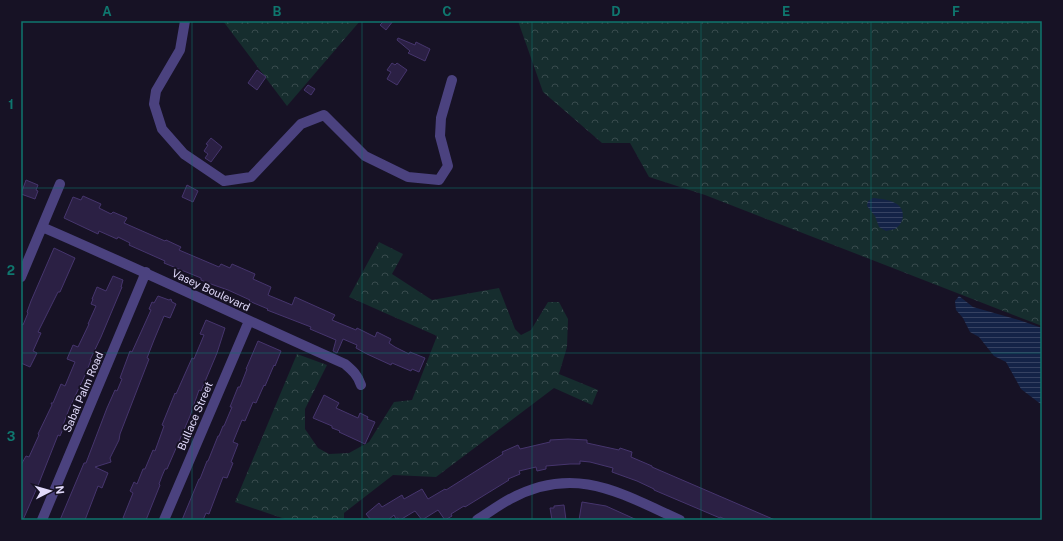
<svg xmlns="http://www.w3.org/2000/svg" width="1063" height="541" font-family="'Public Sans',sans-serif">
  <defs>
    <pattern id="forest-crowns" width="20" height="18" patternUnits="userSpaceOnUse"><rect width="20" height="18" fill="#162d2e"/><path d="M2 6a3 3 0 1 1 6 0M12 15a3 3 0 1 1 6 0" fill="none" stroke="#384b4d"/></pattern>
    <pattern id="water-rules" width="6" height="5" patternUnits="userSpaceOnUse"><rect width="6" height="5" fill="#142347"/><path d="M0 2.5h6" fill="none" stroke="#364262"/></pattern>
  </defs>
  <rect width="100%" height="100%" fill="#171225"/>
  <path fill="url(#forest-crowns)" d="M223 21H360L287 106Z
    M518 21H1042V326L705 195 649 177 630 143H602L543 92Z
    M379 242 403 254 392 274 432 300 499 288 515 329 521 335 531 330 548 302H559L568 319 567 347 559 374 598 390 592 405 554 388 436 477 393 475 344 513V520H288L235 502 297 354 327 365 305 409V429L318 448 329 454 349 453 369 442 394 402 412 400 437 336 349 297Z"/>
  <path fill="url(#water-rules)" d="M873 198C881 199 888 199 895 203 906 208 905 223 895 229 893 230 888 230 886 231L879 227 875 216 867 206 868 201Z
    M959 296 973 307 1019 320 1042 328V405L1021 389 1006 362 994 356 979 337 970 332 963 318 956 310 955 301Z"/>
  <path fill="#2b2044" stroke="#46356d" d="M384 21H393L386 30 380 25Z
    M398 38 415 45 416 42 430 49 425 61 408 53 410 51 397 40Z
    M392 63 395 65 397 63 407 70 397 85 387 79 391 72 387 70Z
    M257 70 266 77 257 90 248 83Z
    M308 85 315 89 311 95 304 90Z
    M211 138 222 147 211 162 205 158 208 154 204 151 208 145 206 144Z
    M26 180 38 185 36 190 38 191 35 199 21 194Z
    M187 185 198 191 193 202 182 197Z
    M83 196 101 204 99 208 111 214 113 212 127 218 124 223 165 241 166 240 181 247 179 250 219 267 221 264 230 268 232 264 255 274 253 279 271 287 268 295 292 305 295 297 335 315 332 320 356 330 357 328 375 337 377 332 391 339 389 343 395 347 409 354 410 352 425 358 419 372 412 369 411 371 392 363 391 365 367 354 356 348 357 345 343 339 337 353 333 351 336 340 310 329 311 327 267 310 268 309 249 301 250 300 228 290 208 283 201 280V278L164 263 165 261 129 245 130 243 118 237 117 239 99 231 98 234 64 218 73 197 81 200Z
    M54 248 75 258 60 292H58L38 332 41 333 33 351 37 353 30 367 21 363V324L23 325 28 313 27 312 31 301Z
    M113 276 123 280 121 287H122L101 337 90 360H91L86 373 69 409 62 428 63 429 60 436 58 435 39 483 23 520H21V465L26 456 29 457 39 435 38 434 52 405 51 403H53L61 384 65 386 75 362 67 359 73 345 78 347 89 324H88L96 306 91 304 93 299H92L97 287 106 291Z
    M158 296 169 300 171 299 172 302 176 304 170 318 164 316 154 340 147 358 149 359 120 434 119 440 110 458 111 462 95 467 108 473 102 488 98 486 85 520H60L84 463H86L107 408 115 390 117 391 122 379 120 378 130 351 132 352 151 310 149 309 152 302 154 303Z
    M206 320 225 328 217 353 201 391 199 390 190 416 167 469H165L162 476 159 484 160 485 146 520H127L123 518 133 493 130 491 134 482 137 484 143 469H145L153 450 155 451 164 426 162 425 175 393 176 394 192 358 194 359 204 335 200 334Z
    M258 341 281 351 275 366 274 365 265 386 264 385 256 403 253 402 245 421 242 420 233 442 238 444 231 462 233 463 227 478 223 477 209 514 206 513 203 520H182L199 479H200L207 461H208L218 436H219L223 426H224L232 407H230L238 387H240L247 369H246Z
    M324 395 339 403 336 408 358 418 360 413 368 417 367 419 375 422 365 444 339 432 340 431 332 428V426L313 418Z
    M568 439 587 440V443L619 450 620 448 632 452 631 457 652 466V467L775 520H727L720 517V518L654 490V489L637 481 612 472 613 468 590 462 580 461V464H570L546 466V469L537 471 536 467 519 471 520 474 508 479 509 480 465 507 464 506 451 514 452 516 445 520 438 510 422 520 415 511 400 520 398 518 396 519 394 515 388 520H371L366 514 379 503 382 507 402 495 404 499 422 489 428 499 445 489 446 490 503 454 502 452 518 445 520 449 550 442V440Z
    M582 502 606 506 637 520H579Z
    M564 505 566 520H552L550 508H554V506Z"/>
  <g fill="none" stroke-linecap="round" stroke-linejoin="round">
    <path stroke="#4b427f" stroke-width="10" d="M185 21 180 50 156 91 154 104 162 129 184 154 224 181 251 177 301 124 324 115 365 156 408 177 439 180 448 166 440 136 441 118 452 80
      M42 227C144 271 244 319 345 364 352 370 358 375 361 385
      M21 277 60 184
      M42 520 146 272
      M164 520 249 321
      M477 520C488 513 499 505 510 499 575 464 620 493 680 520"/>
  </g>
  <path fill="none" stroke="#0f766e" stroke-width="1" stroke-opacity="0.55" d="M192 21V520M362 21V520M532 21V520M701 21V520M871 21V520M21 188H1042M21 353H1042"/>
  <g text-anchor="middle" stroke-width="4" stroke-linejoin="round" paint-order="stroke">
    <g font-size="11" fill="#e1dafb" stroke="#171225">
      <text transform="translate(211 290) rotate(25)" y="4">Vasey Boulevard</text>
      <text transform="translate(83 392) rotate(-67)" y="4">Sabal Palm Road</text>
      <text transform="translate(195 416) rotate(-67)" y="4">Bullace Street</text>
    </g>
  </g>
  <rect width="1063" height="541" fill="none" stroke="#171225" stroke-width="44"/>
  <g transform="translate(50 491) rotate(84)" stroke="#171225" stroke-width="3" paint-order="stroke">
  <path d="M0-3L7 15L0 10L-7 15Z" fill="#e1dafb"/>
  <text y="-6" font-size="11" font-weight="bold" text-anchor="middle" fill="#e1dafb">N</text>
  </g>
  <rect x="22" y="22" width="1019" height="497" fill="none" stroke="#0f766e" stroke-width="1.5"/>
  <g font-size="13" text-anchor="middle" font-weight="bold" fill="#0f766e">
    <text x="107" y="16">A</text>
    <text x="277" y="16">B</text>
    <text x="447" y="16">C</text>
    <text x="616" y="16">D</text>
    <text x="786" y="16">E</text>
    <text x="956" y="16">F</text>
    <text x="11" y="109">1</text>
    <text x="11" y="275">2</text>
    <text x="11" y="441">3</text>
  </g>
</svg>
